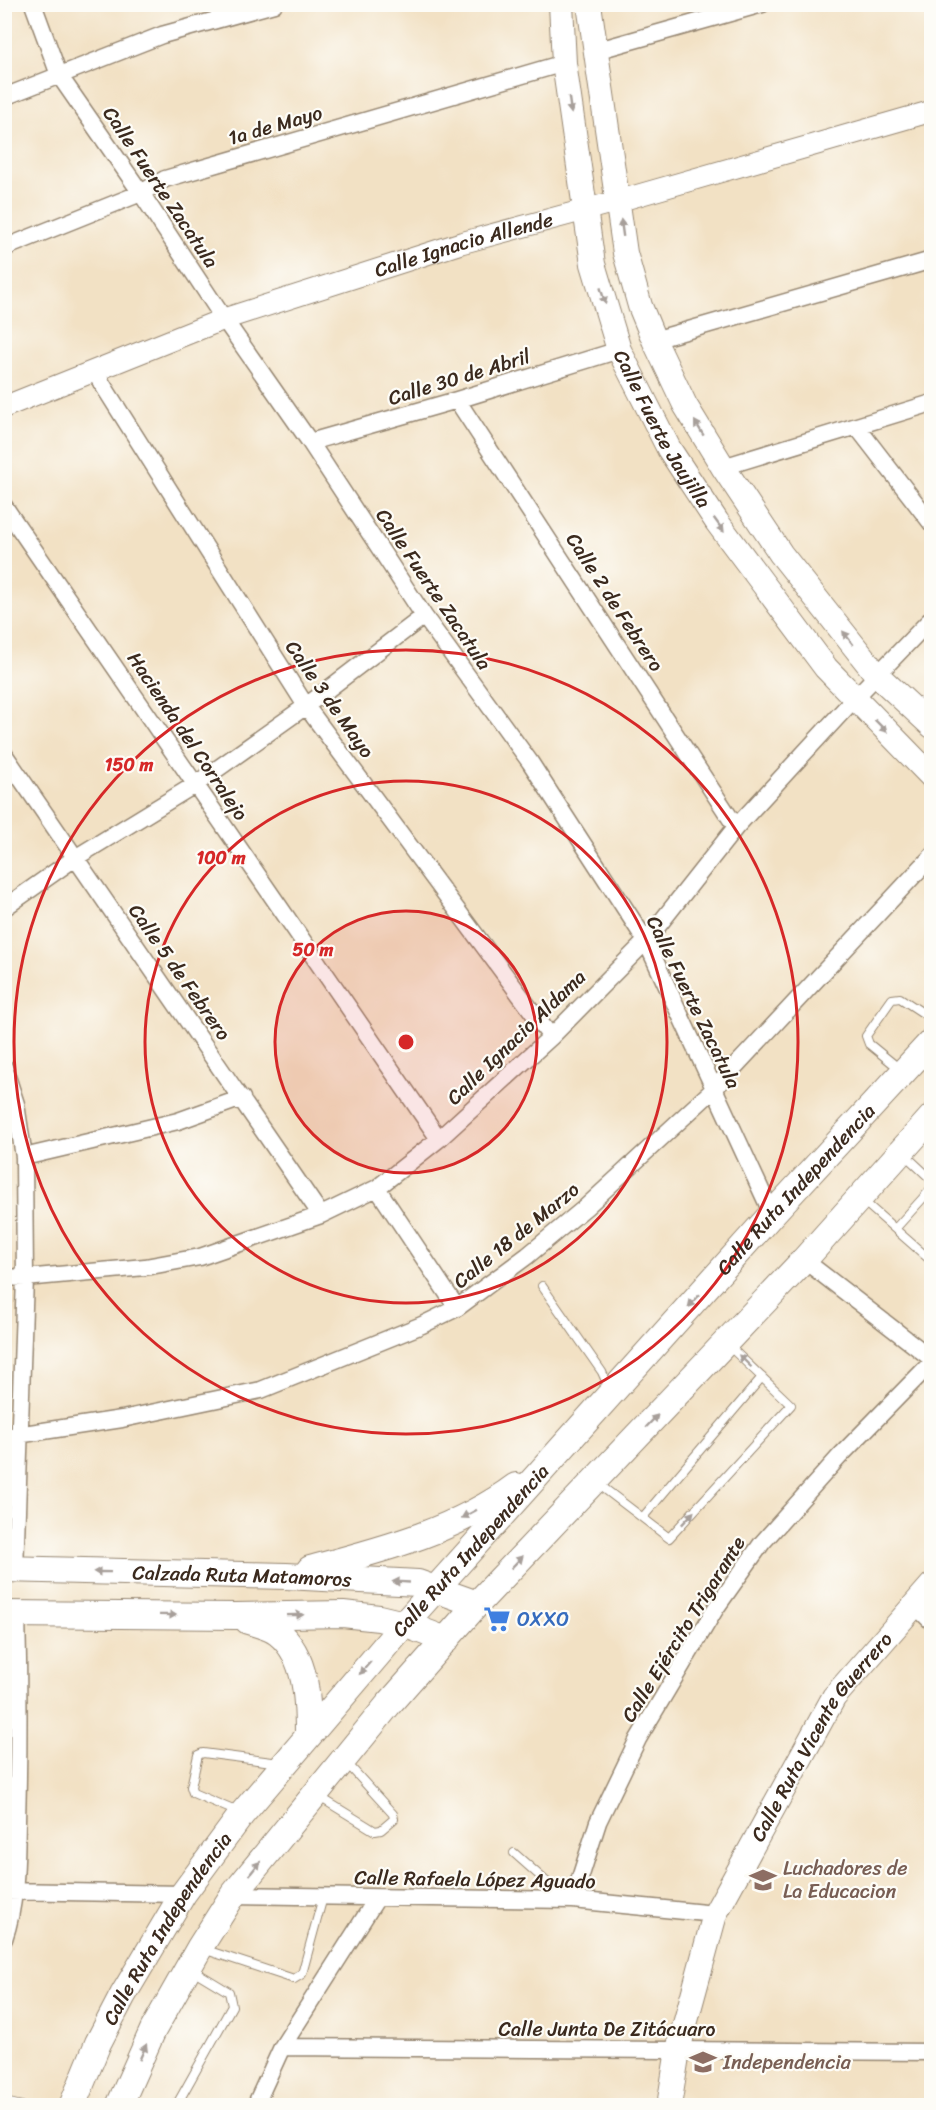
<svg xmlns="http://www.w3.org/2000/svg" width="936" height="2110" font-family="Sriracha,sans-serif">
  <rect width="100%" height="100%" fill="#fdfcf7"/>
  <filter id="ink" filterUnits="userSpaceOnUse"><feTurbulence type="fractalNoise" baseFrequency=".0167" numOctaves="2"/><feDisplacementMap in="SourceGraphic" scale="12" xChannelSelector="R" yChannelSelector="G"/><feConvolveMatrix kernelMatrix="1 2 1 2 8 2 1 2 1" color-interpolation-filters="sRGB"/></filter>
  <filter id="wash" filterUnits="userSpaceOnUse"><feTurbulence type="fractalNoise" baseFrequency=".008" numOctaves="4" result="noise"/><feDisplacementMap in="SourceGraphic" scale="24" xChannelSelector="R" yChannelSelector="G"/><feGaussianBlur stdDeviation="1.35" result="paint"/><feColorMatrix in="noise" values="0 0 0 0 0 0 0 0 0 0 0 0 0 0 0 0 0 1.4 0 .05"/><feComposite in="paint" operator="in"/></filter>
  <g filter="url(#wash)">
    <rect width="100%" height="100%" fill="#f2e1c4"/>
  </g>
  <g filter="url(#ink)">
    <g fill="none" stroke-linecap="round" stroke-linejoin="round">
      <defs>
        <path id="service" d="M901 1070 869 1044 866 1036 892 999 900 998 932 1019
          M903 1153 932 1180
          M862 1200 928 1258 932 1254
          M895 1229 932 1188
          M542 1286 602 1372 610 1390
          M597 1483 669 1538 791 1405 727 1344
          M643 1517 762 1377
          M318 1796 375 1831 381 1830 394 1819 393 1814 345 1761
          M240 1813 193 1793 191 1787 198 1755 203 1753 280 1763
          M514 1853 549 1884 560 1900
          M203 1949 294 1979 302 1974 323 1897
          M9 2103 22 2106
          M176 2106 232 2006 229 1992 191 1969"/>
        <path id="minor" d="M33 4 59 75 141 193 224 319 310 442 424 616 530 762 646 941 772 1214
          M595 51 762 4
          M4 97 162 35 274 4
          M4 248 141 193 165 179 564 63
          M654 340 932 260
          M94 371 306 706 551 1037
          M457 400 736 827
          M857 427 932 524
          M310 442 457 400 619 350
          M723 467 932 403
          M4 506 439 1139
          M4 754 321 1215
          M4 908 75 858 196 784 306 706 424 616
          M4 1067 16 1104 24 1157 25 1278 15 1570
          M24 1157 178 1121 242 1098
          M377 1188 457 1308
          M804 1260 932 1359
          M4 1277 25 1278 145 1267 200 1257 321 1215 377 1188 439 1139 551 1037 646 941 736 827 854 699 932 618
          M4 1437 122 1419 261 1390 422 1325 457 1308 527 1256 586 1207 714 1089 932 856
          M914 1604 932 1622
          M5 1891 183 1894
          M233 1895 573 1900 715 1914
          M573 1900 598 1822 638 1739 716 1608 762 1543 839 1457 932 1362
          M4 1939C17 1901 16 1861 17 1821 19 1752 19 1683 17 1614
          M282 2047 932 2052
          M255 2106 282 2047 377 1898"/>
        <g id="tertiary">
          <path id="s1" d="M4 407 224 319 461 243 618 201 932 111"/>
        </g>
        <g id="secondary">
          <path id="s2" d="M561 4 564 63 593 264 619 350 669 449 717 522 826 668 932 777"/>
          <path d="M589 4 625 253 640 306 654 340 685 405 723 467 781 554 877 675 932 726"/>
          <path id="s3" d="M669 2106 678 2050 715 1914 834 1697 932 1585"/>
        </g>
        <g id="primary">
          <path id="s4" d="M4 1569 286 1576 418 1583 477 1604"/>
          <path d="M310 1569C381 1550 456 1531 516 1486"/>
          <path d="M4 1614 236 1616 343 1614 379 1618 404 1624 446 1640"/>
          <path d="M248 1621C257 1624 270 1627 278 1633 307 1656 308 1701 308 1734"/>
          <path id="s5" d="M72 2106 98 2043 123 1995 183 1894 242 1814 404 1624 772 1214 932 1041"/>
          <path d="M119 2106 153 2030 200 1947 233 1895 388 1705 477 1604 804 1260 932 1117"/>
        </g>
      </defs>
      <use href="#service" stroke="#968671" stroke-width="10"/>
      <use href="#minor" stroke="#968671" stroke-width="19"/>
      <use href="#tertiary" stroke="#968671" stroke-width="23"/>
      <use href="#secondary" stroke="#968671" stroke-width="26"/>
      <use href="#primary" stroke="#968671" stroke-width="28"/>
      <use href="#service" stroke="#fff" stroke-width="8"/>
      <use href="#minor" stroke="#fff" stroke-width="16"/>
      <use href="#tertiary" stroke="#fff" stroke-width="21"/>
      <use href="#secondary" stroke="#fff" stroke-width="24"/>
      <use href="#primary" stroke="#fff" stroke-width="26"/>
    </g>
    <defs><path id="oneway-solid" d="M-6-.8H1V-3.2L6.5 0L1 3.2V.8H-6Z" transform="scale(1.5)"/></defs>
    <g fill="#a79f9a">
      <use href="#oneway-solid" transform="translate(570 105) rotate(82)"/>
      <use href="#oneway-solid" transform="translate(622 228) rotate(-98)"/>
      <use href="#oneway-solid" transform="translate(603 296) rotate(73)"/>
      <use href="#oneway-solid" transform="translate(699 428) rotate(-121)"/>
      <use href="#oneway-solid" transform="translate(719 525) rotate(54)"/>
      <use href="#oneway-solid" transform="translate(848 638) rotate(-128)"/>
      <use href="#oneway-solid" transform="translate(881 726) rotate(45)"/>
      <use href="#oneway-solid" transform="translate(694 1301) rotate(132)"/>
      <use href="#oneway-solid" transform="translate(745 1361) rotate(-136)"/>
      <use href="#oneway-solid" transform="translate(652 1421) rotate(-46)"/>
      <use href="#oneway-solid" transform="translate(469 1514) rotate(152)"/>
      <use href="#oneway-solid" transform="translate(688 1518) rotate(-47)"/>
      <use href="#oneway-solid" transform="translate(517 1562) rotate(-46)"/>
      <use href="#oneway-solid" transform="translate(102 1572) rotate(-179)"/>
      <use href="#oneway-solid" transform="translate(401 1582) rotate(-177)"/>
      <use href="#oneway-solid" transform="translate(168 1615) rotate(1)"/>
      <use href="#oneway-solid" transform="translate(295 1615) rotate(-1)"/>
      <use href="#oneway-solid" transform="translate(365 1668) rotate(131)"/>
      <use href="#oneway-solid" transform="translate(255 1868) rotate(-51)"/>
      <use href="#oneway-solid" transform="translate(143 2052) rotate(-66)"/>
    </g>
  </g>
  <circle cx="406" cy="1042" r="131" fill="#d62828" fill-opacity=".12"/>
  <g fill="none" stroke="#d62828" stroke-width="3">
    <circle cx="406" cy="1042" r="131"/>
    <circle cx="406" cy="1042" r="261"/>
    <circle cx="406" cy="1042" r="392"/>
  </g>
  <defs>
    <symbol id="supermarket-bare" viewBox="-9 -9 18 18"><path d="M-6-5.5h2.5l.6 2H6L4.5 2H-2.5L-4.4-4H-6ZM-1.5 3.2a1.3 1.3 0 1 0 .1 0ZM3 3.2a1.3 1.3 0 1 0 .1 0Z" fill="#3f7fe0" stroke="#fdfcf7" stroke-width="2.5" paint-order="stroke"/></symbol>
    <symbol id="school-bare" viewBox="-9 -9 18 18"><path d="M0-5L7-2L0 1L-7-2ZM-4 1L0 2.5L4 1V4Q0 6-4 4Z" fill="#8d6e63" stroke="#fdfcf7" stroke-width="2.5" paint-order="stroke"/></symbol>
  </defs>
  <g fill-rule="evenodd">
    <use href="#supermarket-bare" x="478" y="1600" width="38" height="38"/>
    <use href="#school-bare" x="744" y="1861" width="38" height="38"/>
    <use href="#school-bare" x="684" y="2043" width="38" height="38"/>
  </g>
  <g text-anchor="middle" stroke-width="4.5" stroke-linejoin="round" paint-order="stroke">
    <g font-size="20" fill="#3b2a1e" stroke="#fdfcf7">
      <text transform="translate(275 125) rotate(-16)" y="7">1a de Mayo</text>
      <text transform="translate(161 187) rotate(56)" y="7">Calle Fuerte Zacatula</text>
      <text dy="7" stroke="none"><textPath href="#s1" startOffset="488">Calle Ignacio Allende</textPath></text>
      <text transform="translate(459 377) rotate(-17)" y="7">Calle 30 de Abril</text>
      <text dy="7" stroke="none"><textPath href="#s2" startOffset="442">Calle Fuerte Jaujilla</textPath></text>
      <text transform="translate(434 589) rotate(56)" y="7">Calle Fuerte Zacatula</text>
      <text transform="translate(615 602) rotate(57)" y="7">Calle 2 de Febrero</text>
      <text transform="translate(330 699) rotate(55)" y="7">Calle 3 de Mayo</text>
      <text transform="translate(188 736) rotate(56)" y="7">Hacienda del Corralejo</text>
      <text transform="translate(180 972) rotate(55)" y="7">Calle 5 de Febrero</text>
      <text transform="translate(694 1002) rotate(64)" y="7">Calle Fuerte Zacatula</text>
      <text transform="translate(516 1037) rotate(-44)" y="7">Calle Ignacio Aldama</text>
      <text dy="7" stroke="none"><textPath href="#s5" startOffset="1174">Calle Ruta Independencia</textPath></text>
      <text transform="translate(516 1235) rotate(-39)" y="7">Calle 18 de Marzo</text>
      <text dy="7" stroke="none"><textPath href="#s5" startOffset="688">Calle Ruta Independencia</textPath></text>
      <text dy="7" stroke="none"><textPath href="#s4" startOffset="238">Calzada Ruta Matamoros</textPath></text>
      <text transform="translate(683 1629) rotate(-58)" y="7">Calle Ejército Trigarante</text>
      <text dy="7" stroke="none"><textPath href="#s3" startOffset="405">Calle Ruta Vicente Guerrero</textPath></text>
      <text transform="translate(475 1879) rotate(1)" y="7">Calle Rafaela López Aguado</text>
      <text dy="7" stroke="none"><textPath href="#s5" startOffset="202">Calle Ruta Independencia</textPath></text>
      <text x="607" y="2036">Calle Junta De Zitácuaro</text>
    </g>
    <g font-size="20" fill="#366cbe" stroke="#fdfcf7" text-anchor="start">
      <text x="517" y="1626">OXXO</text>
    </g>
    <g font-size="20" fill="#785e54" stroke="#fdfcf7" text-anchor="start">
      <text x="783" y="1875">Luchadores de<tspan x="783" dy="23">La Educacion</tspan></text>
      <text x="723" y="2069">Independencia</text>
    </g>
  </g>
  <circle cx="406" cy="1042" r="9" fill="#d62828" stroke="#fdfcf7" stroke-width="3"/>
  <g font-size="18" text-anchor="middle" font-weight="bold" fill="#d62828" stroke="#fdfcf7" stroke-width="4.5" stroke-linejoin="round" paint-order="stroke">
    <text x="129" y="771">150 m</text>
    <text x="221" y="864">100 m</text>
    <text x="313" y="956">50 m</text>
  </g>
  <rect width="936" height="2110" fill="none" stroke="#fdfcf7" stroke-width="24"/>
</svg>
